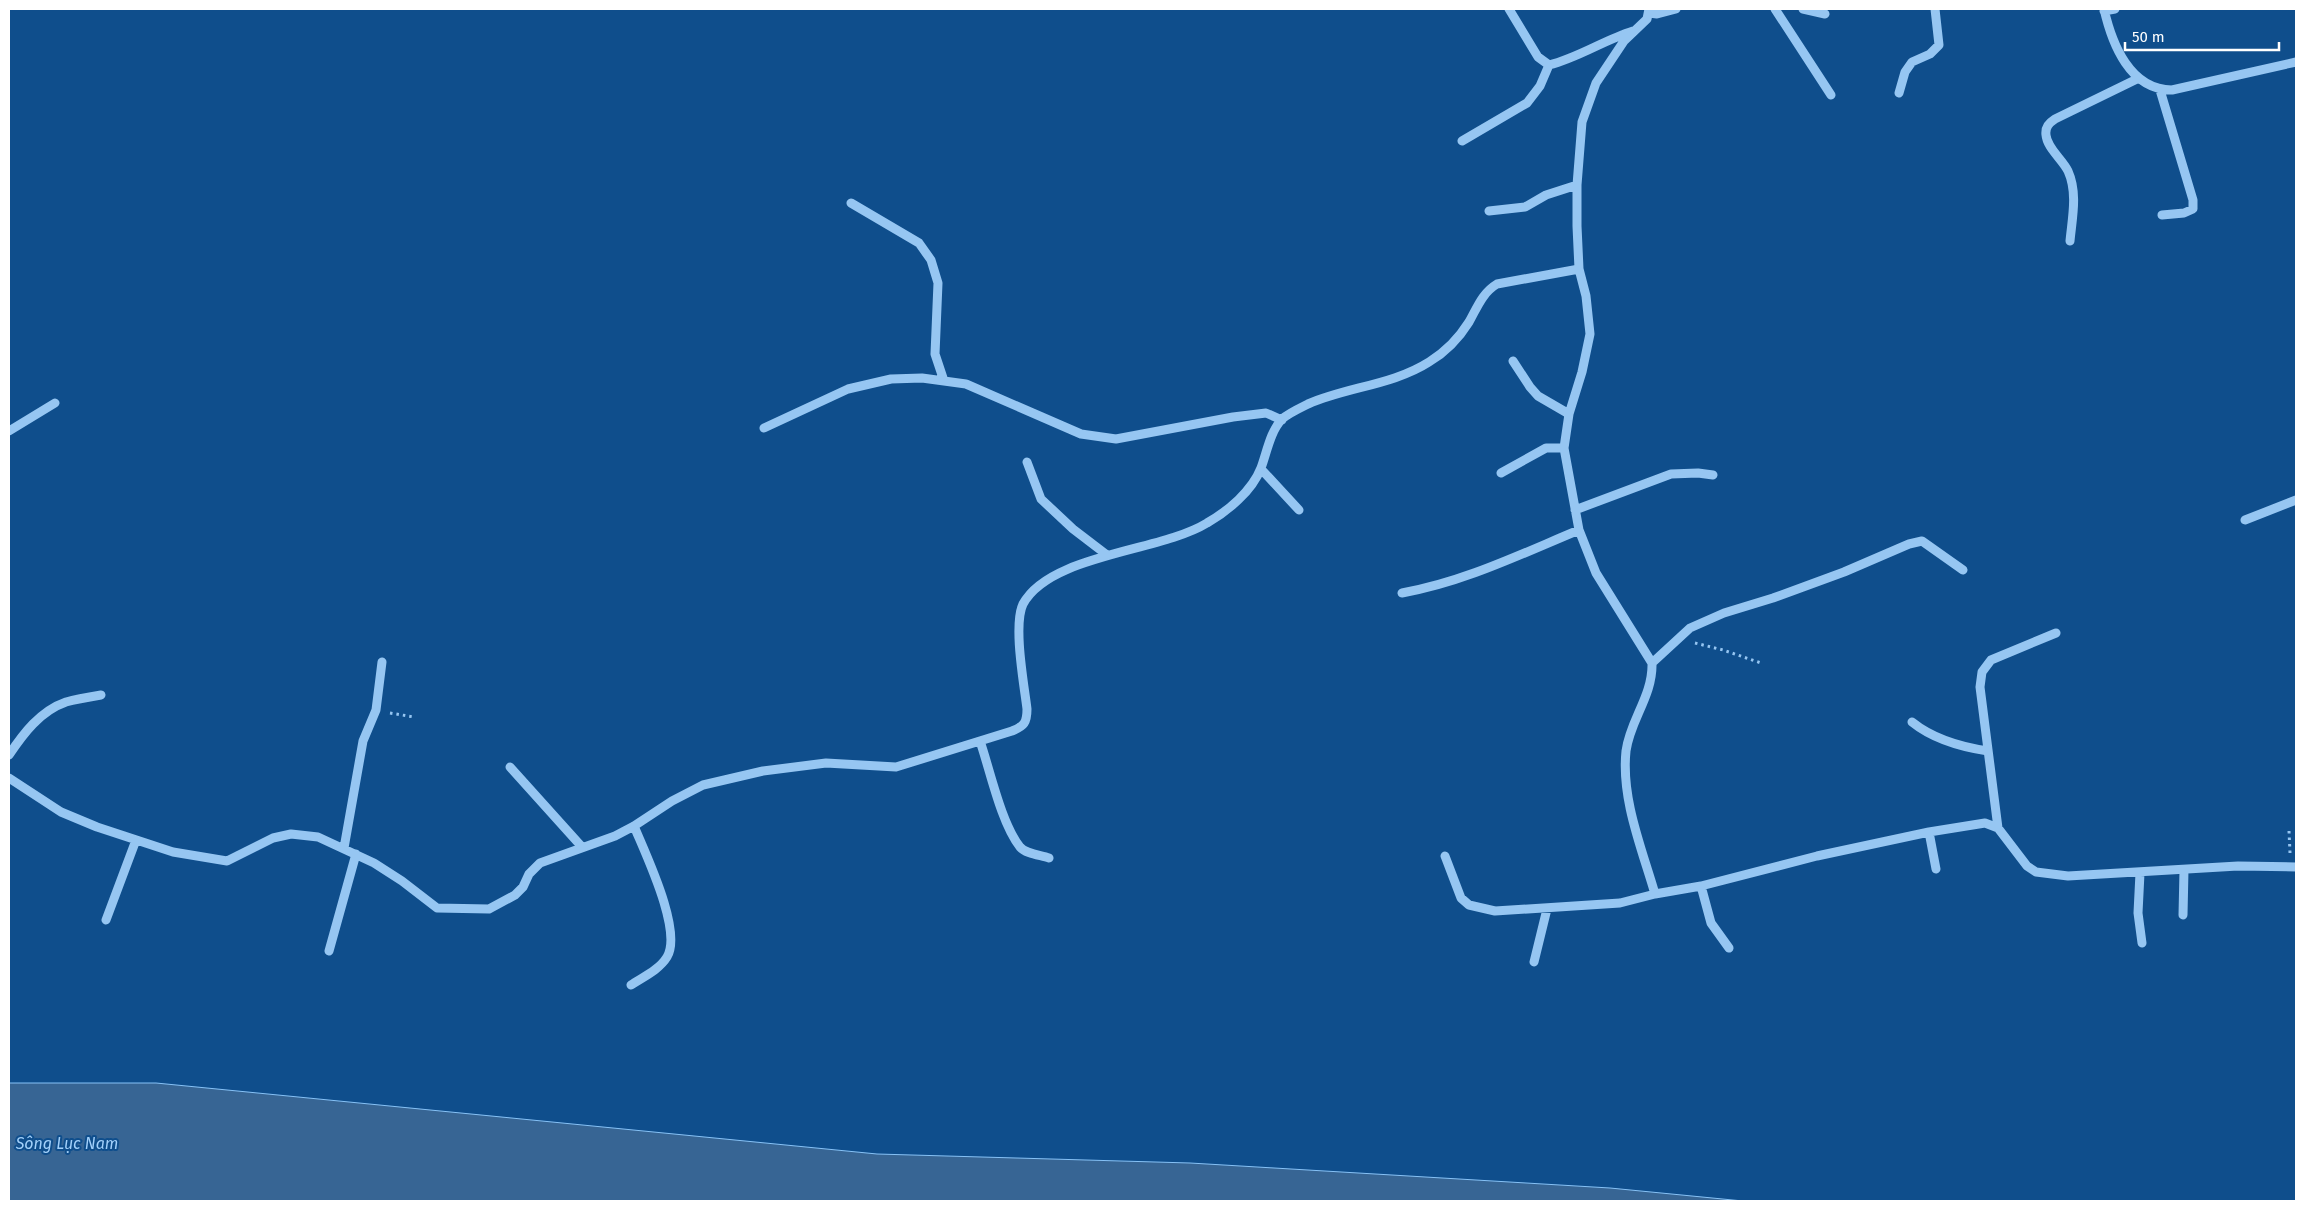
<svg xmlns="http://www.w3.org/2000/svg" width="2305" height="1210" font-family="'Fira Sans',sans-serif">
  <rect width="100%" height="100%" fill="#0f4e8c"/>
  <path fill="#376594" stroke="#87c2f6" d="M9 1083H156L877 1154 1190 1163 1610 1188 1743 1201H9Z"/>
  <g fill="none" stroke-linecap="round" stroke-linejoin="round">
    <path stroke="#96c6f2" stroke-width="3" stroke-dasharray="2.5 4" stroke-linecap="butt" d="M1695 643 1723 650 1761 663
      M390 713 414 717
      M2289 831 2290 853"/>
    <path stroke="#96c6f2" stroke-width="9" d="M1509 9 1538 57 1549 65C1578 58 1604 40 1633 31
      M1649 9 1647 19 1624 41 1596 83 1582 122 1577 185V226L1579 269 1586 296 1590 334 1582 372 1569 414 1564 448 1579 530 1596 573 1652 663C1653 696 1630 720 1626 751 1621 799 1642 849 1655 894L1701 886 1817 856 1929 832 1985 823 1998 828 2027 866 2036 872 2068 876 2238 866 2296 867
      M1775 9 1831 95
      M1803 9 1825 14
      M2104 9C2112 44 2130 90 2172 90L2296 62
      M2104 11 2115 9
      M1649 13 1657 14 1676 9
      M2160 90 2193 200V209L2184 213 2162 215
      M1899 93 1905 72 1912 62 1930 54 1939 45 1935 9
      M1462 141 1527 103 1540 86 1549 65
      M851 203 919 243 931 260 938 283 935 354 944 381
      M1489 211 1525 207 1546 195 1577 185
      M2070 241C2072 219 2078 193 2068 171 2062 159 2047 148 2046 135 2045 127 2049 123 2055 119L2137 79
      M1513 361 1530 387 1538 396 1569 414
      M764 428 848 389 891 379 922 378 966 384 1081 434 1116 439 1233 417 1266 413 1282 420
      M9 431 55 403
      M1027 462 1041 499 1073 529 1107 555
      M1261 469 1299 510
      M1501 473 1546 448H1564
      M1575 510 1671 474 1698 473 1713 475
      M2245 520 2296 500
      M1402 593C1464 582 1521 554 1579 530
      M1652 663 1690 628 1724 613 1773 598 1844 572 1909 544 1922 541 1963 570
      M1912 722C1933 739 1961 747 1988 751
      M980 741C990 770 1001 823 1020 847 1026 854 1040 855 1049 858
      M9 755C23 734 40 711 66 702 77 699 89 697 101 695
      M510 767 582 847
      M9 778 61 812 97 827 173 852 227 861 273 838 291 834 318 837 374 863 402 881 437 908 489 909 515 895 523 887 529 874 540 863 615 836 634 826 672 801 703 785 763 771 826 763 896 767 1012 731C1024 726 1027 723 1027 709 1024 684 1013 625 1023 604 1050 554 1160 552 1207 523 1228 511 1252 491 1261 468 1267 452 1270 432 1282 419 1289 413 1300 408 1308 404 1347 387 1393 385 1429 362 1444 353 1459 338 1469 322 1477 308 1482 293 1497 284L1579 269
      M1998 828 1980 687 1982 672 1991 660 2056 633
      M1929 832 1936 869
      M344 848 363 741 376 710 382 662
      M1445 856 1461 898 1469 905 1495 911 1620 903 1655 894
      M2140 873 2138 913 2142 943
      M1701 886 1711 923 1729 948
      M2183 915 2184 870
      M106 920 136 840
      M329 951 356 854
      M1534 962 1547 909
      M631 985C643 977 659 970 667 957 683 931 645 853 634 826"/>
  </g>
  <g text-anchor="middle" stroke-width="4" stroke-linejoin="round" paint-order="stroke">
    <g font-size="16" font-style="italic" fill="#a2d0fa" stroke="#0f4e8c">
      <text x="67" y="1149">Sông Lục Nam</text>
    </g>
  </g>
  <rect width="2305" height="1210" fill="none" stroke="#ffffff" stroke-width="20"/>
  <path d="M2125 42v8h154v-8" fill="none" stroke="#ffffff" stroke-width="2.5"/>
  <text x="2132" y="42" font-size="15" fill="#ffffff" stroke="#0f4e8c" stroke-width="4" paint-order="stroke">50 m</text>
</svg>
